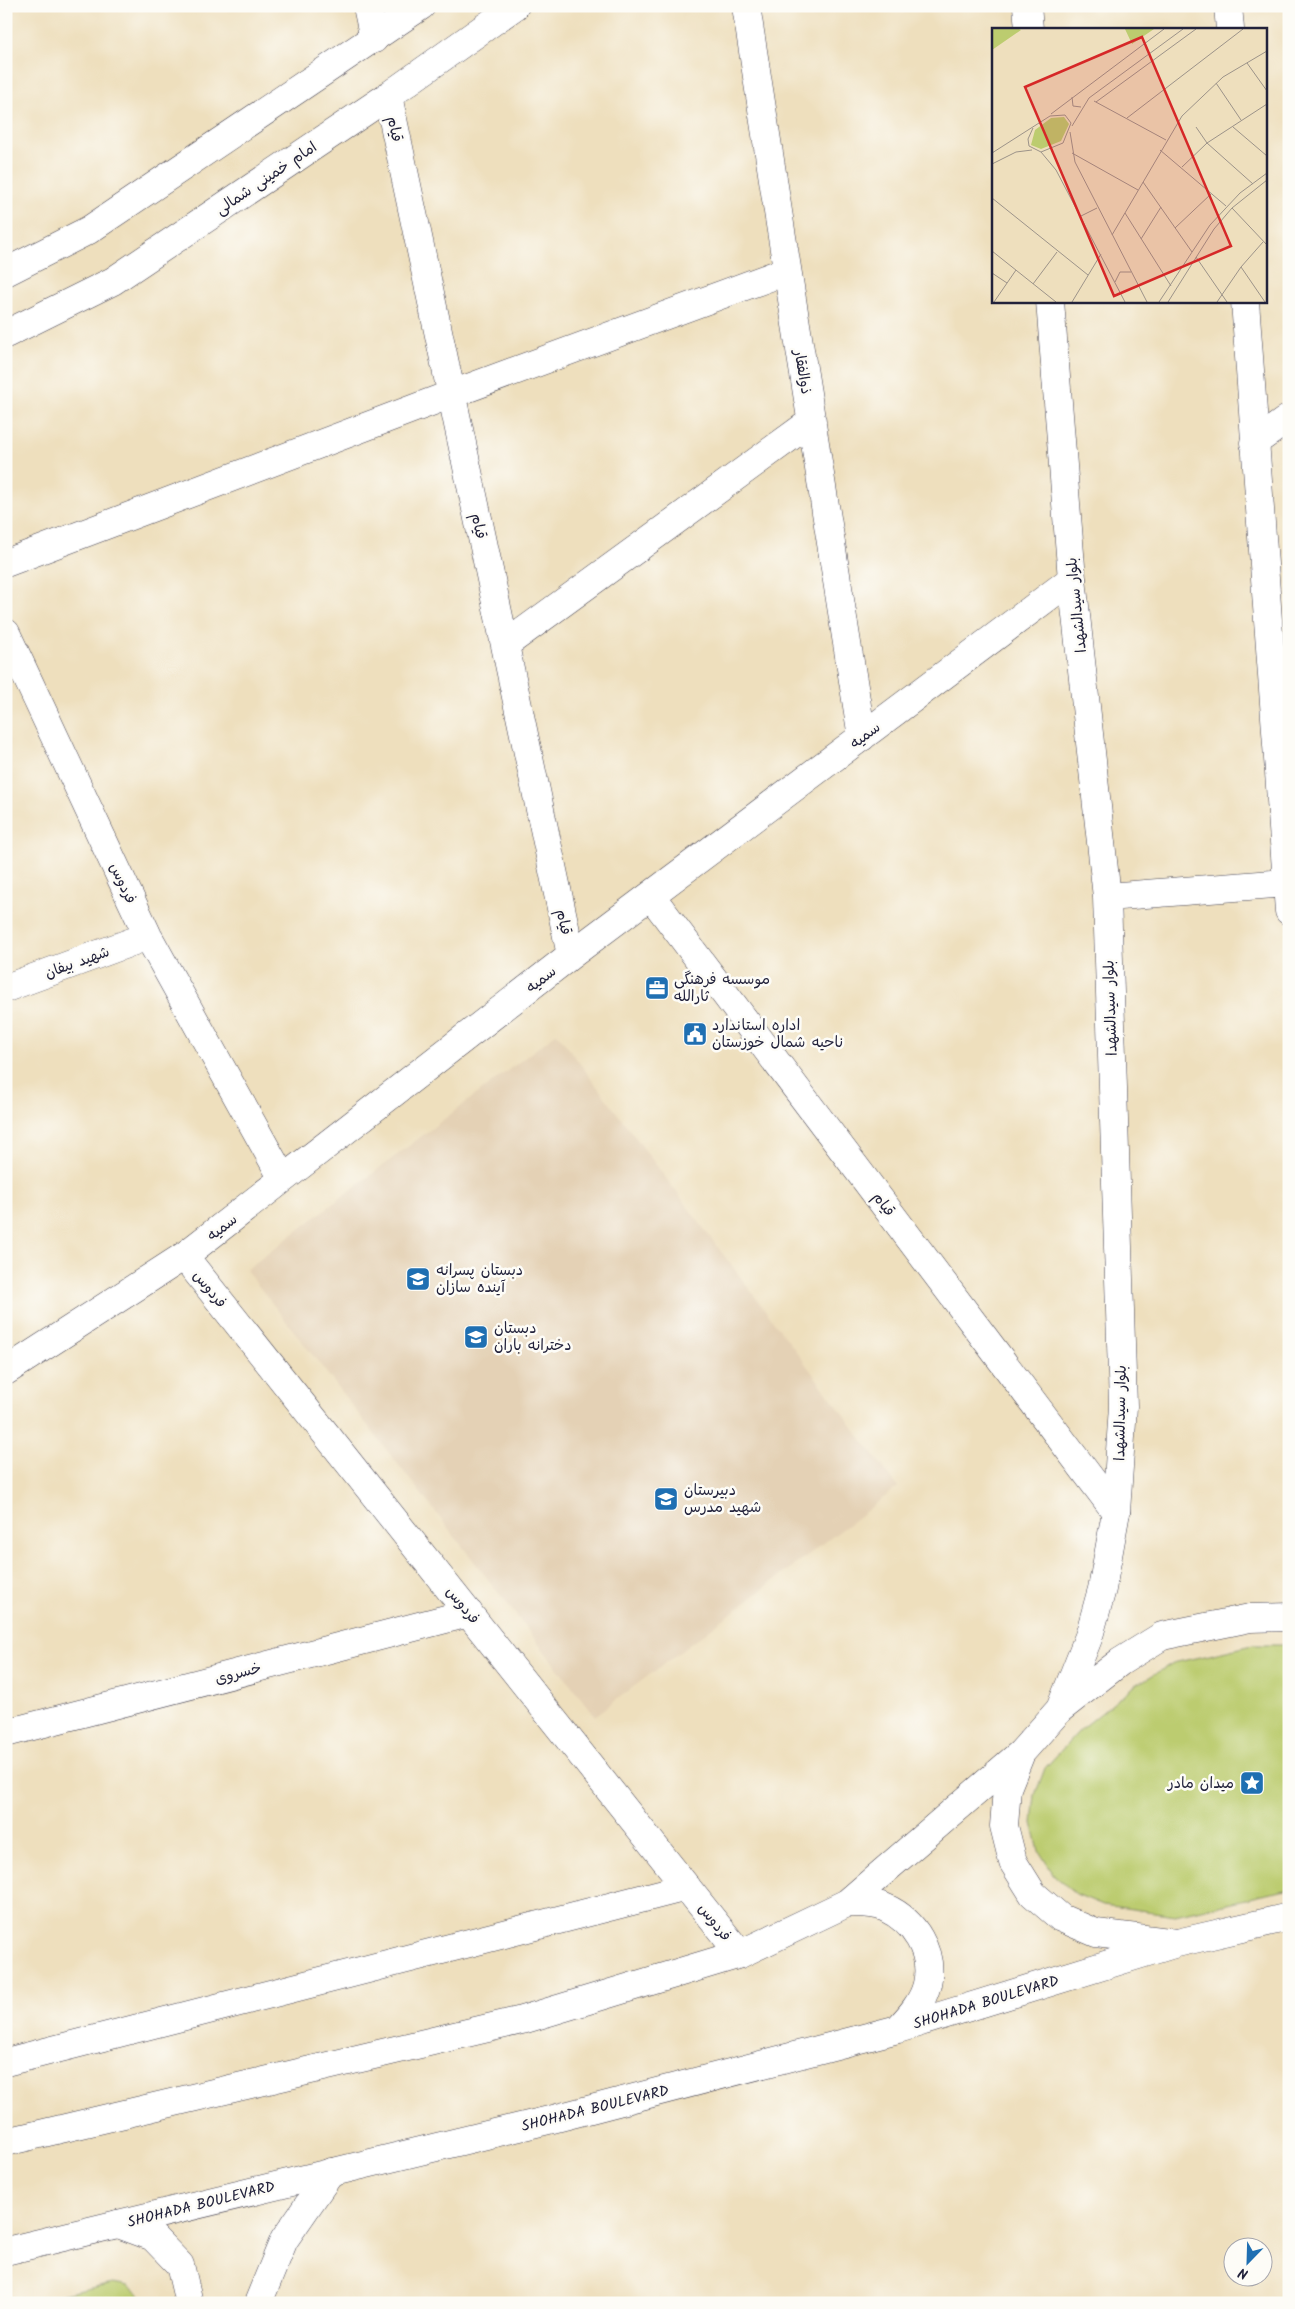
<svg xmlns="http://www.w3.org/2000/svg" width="1295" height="2309" font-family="Kalam,'Playpen Sans Arabic',sans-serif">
  <rect width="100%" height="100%" fill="#fdfcf7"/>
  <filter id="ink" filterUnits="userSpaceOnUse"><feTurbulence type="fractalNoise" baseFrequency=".02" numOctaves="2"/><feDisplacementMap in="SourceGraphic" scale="10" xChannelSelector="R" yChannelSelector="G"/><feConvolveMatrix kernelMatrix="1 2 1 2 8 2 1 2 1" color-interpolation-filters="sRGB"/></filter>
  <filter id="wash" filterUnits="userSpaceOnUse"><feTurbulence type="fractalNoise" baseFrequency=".0096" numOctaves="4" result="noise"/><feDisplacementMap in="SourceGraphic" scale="20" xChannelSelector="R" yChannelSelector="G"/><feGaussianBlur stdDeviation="1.12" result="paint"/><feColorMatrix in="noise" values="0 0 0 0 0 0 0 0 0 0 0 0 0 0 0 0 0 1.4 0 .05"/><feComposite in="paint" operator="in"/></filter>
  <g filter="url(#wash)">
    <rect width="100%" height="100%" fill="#eedfbd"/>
    <path fill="#e4d1b5" d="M557 1033 898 1487 595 1716 246 1270Z"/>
    <path fill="#bccc6f" stroke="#6f7755" d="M1253 1645H1289V1889L1176 1915 1103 1905 1076 1894 1054 1875 1039 1851 1032 1823 1035 1795 1045 1768 1080 1730 1136 1685 1173 1663Z
      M113 2283 129 2286 143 2298V2303H24Z"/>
  </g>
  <g filter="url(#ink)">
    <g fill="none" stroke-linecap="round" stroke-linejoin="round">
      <defs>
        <path id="minor" d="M367 6 374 39
          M746 6C783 250 824 494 862 737
          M388 96 571 955
          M1254 443 1289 418
          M6 563 452 394 786 271
          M6 633 148 936 283 1179
          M505 645 812 421
          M651 896 1116 1512
          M6 988 148 936
          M184 1256 740 1954
          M6 1371 184 1256 571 955 1072 579
          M6 1733 469 1613
          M6 2062 687 1887
          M118 2224 153 2237 180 2265 189 2303
          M258 2303 284 2240 331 2172"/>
        <path id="major" d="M1027 6 1029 29
          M1228 6 1230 29
          M6 272 89 230 421 6
          M1050 301 1072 579 1107 897 1123 1406 1116 1512 1102 1589 1089 1636 1060 1709
          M1245 301 1289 911
          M6 334 113 281 388 96 515 6
          M1107 897 1286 883
          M1289 1617 1250 1618 1162 1636 1120 1662 1060 1709 1021 1753 1007 1788 1004 1826 1013 1862 1033 1894 1061 1918 1096 1933 1177 1943 1289 1917
          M847 1903C860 1903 874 1902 886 1908 914 1921 934 1952 927 1984 923 2002 910 2016 898 2029
          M6 2142 522 2020 740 1954 847 1903 1021 1753
          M6 2251 553 2119 898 2029 1177 1943"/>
      </defs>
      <use href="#minor" stroke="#413e4e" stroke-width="29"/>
      <use href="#major" stroke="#413e4e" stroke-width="29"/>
      <use href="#minor" stroke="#fff" stroke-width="28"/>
      <use href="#major" stroke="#fff" stroke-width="28"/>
    </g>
  </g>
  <defs>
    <symbol id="office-square" viewBox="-11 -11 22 22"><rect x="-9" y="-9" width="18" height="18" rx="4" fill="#1f6fb2" stroke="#fdfcf7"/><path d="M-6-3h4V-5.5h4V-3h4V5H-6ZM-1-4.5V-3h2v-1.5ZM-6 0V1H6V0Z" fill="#fff"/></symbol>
    <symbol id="civic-square" viewBox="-11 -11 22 22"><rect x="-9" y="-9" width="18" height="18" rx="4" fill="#1f6fb2" stroke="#fdfcf7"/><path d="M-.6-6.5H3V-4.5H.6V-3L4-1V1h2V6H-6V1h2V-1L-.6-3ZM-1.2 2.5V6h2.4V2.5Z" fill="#fff"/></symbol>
    <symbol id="school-square" viewBox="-11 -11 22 22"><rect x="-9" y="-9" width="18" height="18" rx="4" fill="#1f6fb2" stroke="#fdfcf7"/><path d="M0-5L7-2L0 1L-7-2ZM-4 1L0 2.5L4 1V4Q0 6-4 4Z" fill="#fff"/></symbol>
    <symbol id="sight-square" viewBox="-11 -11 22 22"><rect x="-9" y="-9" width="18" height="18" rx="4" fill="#1f6fb2" stroke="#fdfcf7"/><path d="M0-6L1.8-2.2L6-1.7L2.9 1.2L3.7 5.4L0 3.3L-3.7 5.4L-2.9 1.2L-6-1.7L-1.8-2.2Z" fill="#fff"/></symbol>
  </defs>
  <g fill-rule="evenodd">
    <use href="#office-square" x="643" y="974" width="28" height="28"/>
    <use href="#civic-square" x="681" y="1020" width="28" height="28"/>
    <use href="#school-square" x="404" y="1265" width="28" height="28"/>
    <use href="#school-square" x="462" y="1323" width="28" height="28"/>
    <use href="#school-square" x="652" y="1485" width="28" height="28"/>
    <use href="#sight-square" x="1238" y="1769" width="28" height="28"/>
  </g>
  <g text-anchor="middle" stroke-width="5" stroke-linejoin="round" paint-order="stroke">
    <g font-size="15" fill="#22223b" stroke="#fdfcf7">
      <text transform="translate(395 129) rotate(78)" y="5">قیام</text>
      <text transform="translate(266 178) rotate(-34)" y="5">امام خمینی شمالی</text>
      <text transform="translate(803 372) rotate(80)" y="5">ذوالفقار</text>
      <text transform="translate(479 526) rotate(78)" y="5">قیام</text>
      <text transform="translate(1076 605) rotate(-96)" y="5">بلوار سیدالشهدا</text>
      <text transform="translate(865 735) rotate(-37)" y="5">سمیه</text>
      <text transform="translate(123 883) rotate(65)" y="5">فردوس</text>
      <text transform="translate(564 922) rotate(78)" y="5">قیام</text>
      <text transform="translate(77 962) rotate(-20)" y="5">شهید بیفان</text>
      <text transform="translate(541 979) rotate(-38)" y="5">سمیه</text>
      <text transform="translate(1110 1008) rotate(-92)" y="5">بلوار سیدالشهدا</text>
      <text transform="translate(884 1204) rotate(53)" y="5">قیام</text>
      <text transform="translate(222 1227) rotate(-38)" y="5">سمیه</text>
      <text transform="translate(210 1289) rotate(51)" y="5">فردوس</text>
      <text transform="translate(1120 1413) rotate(-89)" y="5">بلوار سیدالشهدا</text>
      <text transform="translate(463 1605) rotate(51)" y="5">فردوس</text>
      <text transform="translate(238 1673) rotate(-15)" y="5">خسروی</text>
      <text transform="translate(715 1922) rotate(52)" y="5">فردوس</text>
      <text transform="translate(986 2002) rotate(-17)" y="5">SHOHADA BOULEVARD</text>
      <text transform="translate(595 2108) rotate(-14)" y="5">SHOHADA BOULEVARD</text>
      <text transform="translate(201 2204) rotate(-14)" y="5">SHOHADA BOULEVARD</text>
    </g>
    <g font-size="15" fill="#22223b" stroke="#fdfcf7" text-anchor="start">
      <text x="674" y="984">موسسه فرهنگی<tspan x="674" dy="17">ثارالله</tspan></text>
      <text x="712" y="1030">اداره استاندارد<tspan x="712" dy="17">ناحیه شمال خوزستان</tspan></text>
      <text x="436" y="1275">دبستان پسرانه<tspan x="436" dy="17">آینده سازان</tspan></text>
      <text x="494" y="1333">دبستان<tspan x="494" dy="17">دخترانه باران</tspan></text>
      <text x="684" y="1495">دبیرستان<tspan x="684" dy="17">شهید مدرس</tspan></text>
      <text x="1234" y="1788" text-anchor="end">میدان مادر</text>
    </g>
  </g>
  <g transform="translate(992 28)">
    <rect width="275" height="275" fill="#eedfbd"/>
    <path d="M0 1H27L29 2 0 22ZM133 1H162L140 16ZM72 89 77 96 69 113 49 121 39 117 43 102 59 90Z" fill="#bccc6f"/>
    <path fill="none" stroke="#9c9389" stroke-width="1" d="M255 35 275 63M224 55 249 92M80 69 81 78 89 79M102 73 174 112M104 74 204 1M59 86 172 1M135 90 251 1M80 98 97 70 191 1M204 99 215 115 261 156M241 99 275 128M78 104 83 134 155 274M168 122 234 178M49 124 64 142 133 274M0 125 58 88 73 87 79 95 71 115 49 124 37 118 36 111 41 100M80 125 146 162M0 136 24 124 40 122M190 139 215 115 275 76M151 154 200 224M0 170 96 247M240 180 275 217M133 185 179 258M89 188 105 180M183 200 219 166M120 207 190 88 231 49 275 23M149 211 169 179M0 223 64 274M204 229 235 274M249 239 273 274M0 245 15 255M123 254 128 244H139M41 256 65 224M2 274 24 242M80 274 109 226M167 274 218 197 248 165 275 145M176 274 222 201 240 180 275 152M225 274 249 239 271 214"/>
    <path fill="#d62828" fill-opacity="0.15" stroke="#d62828" stroke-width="2.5" d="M150 9 239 218 122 268 33 59Z"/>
    <rect width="275" height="275" fill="none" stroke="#22223b" stroke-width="2.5"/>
  </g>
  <rect width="1295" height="2309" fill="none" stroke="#fdfcf7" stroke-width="25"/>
  <g transform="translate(1248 2262) rotate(203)"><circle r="24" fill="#fdfcf7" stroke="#a5a5ac"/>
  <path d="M0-4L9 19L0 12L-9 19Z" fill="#1f6fb2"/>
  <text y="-8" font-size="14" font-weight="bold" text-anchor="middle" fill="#22223b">N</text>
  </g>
</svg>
